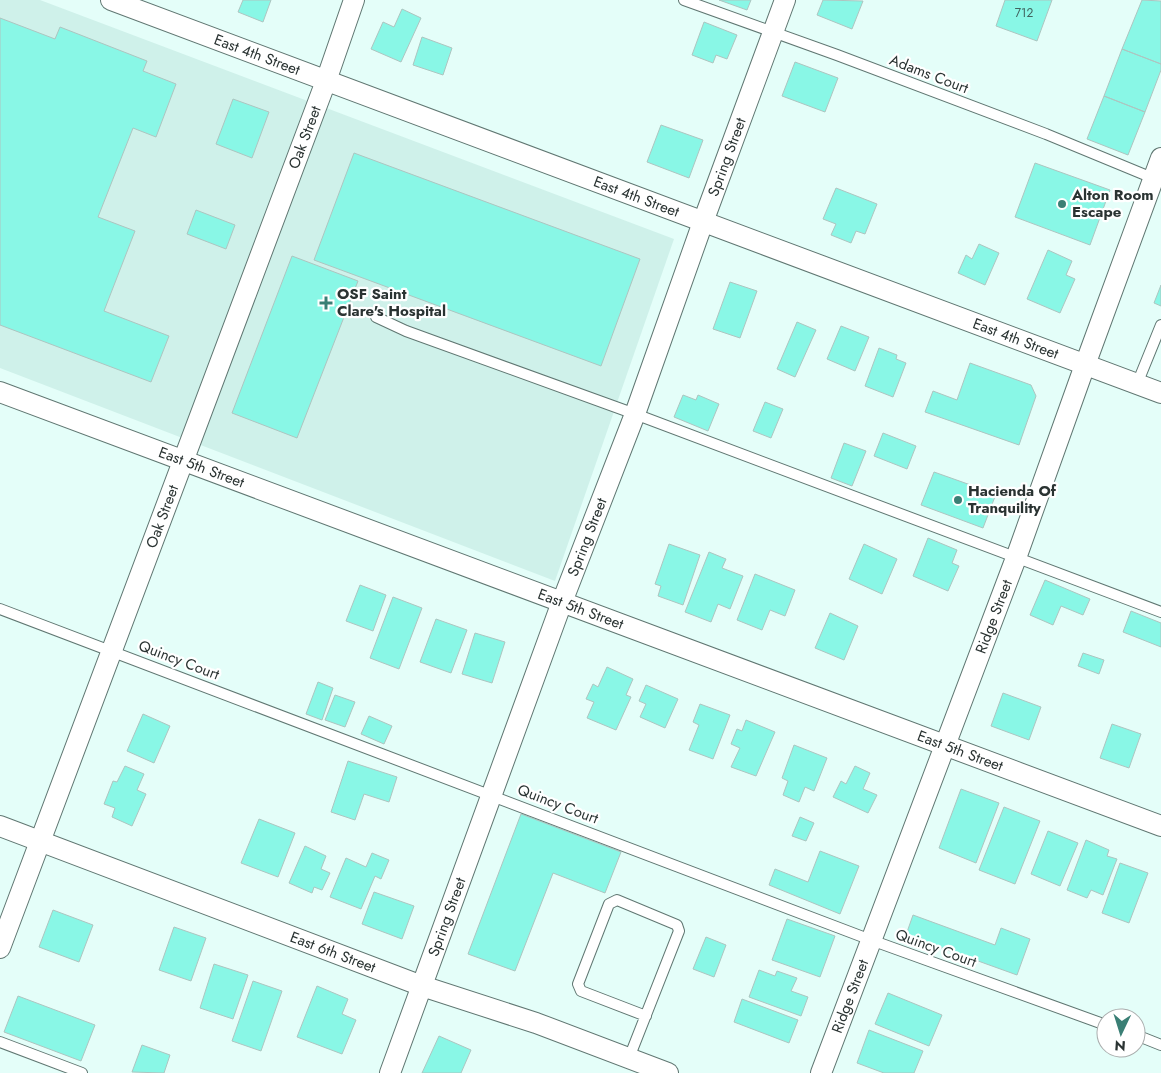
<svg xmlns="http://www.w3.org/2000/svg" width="1161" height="1073" font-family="Jost,sans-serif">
  <rect width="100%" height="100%" fill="#e4fef9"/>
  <path fill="#cff1ea" d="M0 0H40L674 239 555 581 0 368Z"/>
  <path fill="#89f7e6" stroke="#adc5c0" d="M243 0H271L263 22 238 12Z
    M719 0H751L747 10Z
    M823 0 863 1 852 29 817 15Z
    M1005 0H1052L1037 41 996 26Z
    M1142 0 1161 1V64L1122 49Z
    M402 9 421 18 401 62 371 49 383 22 394 27Z
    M0 18 55 39 60 27 147 61 143 71 176 84 156 137 133 128 98 217 135 231 104 311 169 336 151 382 0 325Z
    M704 22 737 35 727 59 716 55 713 63 692 55Z
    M422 37 452 48 443 75 413 65Z
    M1122 49 1161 64V70L1145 112 1104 96Z
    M795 62 838 78 825 112 782 96Z
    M1104 96 1145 112 1128 155 1087 139Z
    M233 99 269 112 252 158 216 144Z
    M661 125 703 140 689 178 647 162Z
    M354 153 640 259 601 366 314 260Z
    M1035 163 1110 190 1090 245 1015 217Z
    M836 188 877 204 865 234 856 231 851 243 831 235 836 224 823 219Z
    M196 210 235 225 226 249 187 234Z
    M979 244 999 253 985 285 958 273 966 255 972 259Z
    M1048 250 1072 261 1066 275 1075 279 1060 313 1027 299Z
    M292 256 358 281 297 438 232 413Z
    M730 282 757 291 740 338 713 329Z
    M1161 285V306L1154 303Z
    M797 322 816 330 795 377 777 369Z
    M841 326 869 337 855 371 827 359Z
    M879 348 897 355 896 359 906 363 893 397 865 386Z
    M970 363 1031 385 1036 396 1019 445 925 412 933 391 957 400Z
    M683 395 696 400 698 395 719 404 708 431 674 417Z
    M765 402 783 409 771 438 753 431Z
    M883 433 916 446 907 469 874 456Z
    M844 443 866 451 852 486 831 478Z
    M934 472 996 494 983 528 921 505Z
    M928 538 957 550 952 563 959 566 948 591 913 576Z
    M669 544 700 555 683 605 658 596 661 586 655 584Z
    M864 544 897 559 882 594 849 579Z
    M709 552 726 559 722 568 743 576 730 609 718 604 711 622 685 612Z
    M755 574 795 590 785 616 770 610 762 630 737 620Z
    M1045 580 1090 599 1083 615 1061 606 1053 625 1030 615Z
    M360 585 386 595 373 631 346 621Z
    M393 597 422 608 399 669 370 658Z
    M1131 611 1161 623V647L1123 632Z
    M830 613 858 626 844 660 815 648Z
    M436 619 467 630 451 673 420 662Z
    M475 633 505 642 492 683 462 674Z
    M1083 653 1104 660 1099 674 1078 666Z
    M607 667 633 679 626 695 631 697 616 730 587 718 594 702 586 699 593 684 598 687Z
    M318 682 333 688 322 720 306 714Z
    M646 685 678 699 665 728 640 717 646 704 639 701Z
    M1003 693 1041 707 1029 740 991 726Z
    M335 695 355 702 345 727 325 720Z
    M700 704 730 715 713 759 689 750 699 725 693 722Z
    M143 714 170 726 154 763 127 751Z
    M369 716 392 726 384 744 361 734Z
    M746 720 775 732 756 776 731 767 740 748 731 744 737 729 742 731Z
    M1112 724 1141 734 1129 768 1100 758Z
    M794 745 827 758 814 791 805 787 799 802 783 795 788 781 782 778Z
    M348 761 397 777 389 802 364 794 355 820 331 812Z
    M125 766 144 774 137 790 146 794 132 826 112 817 115 808 104 804 113 781 117 782Z
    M855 766 870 773 863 789 877 795 868 813 833 797 841 781 846 784Z
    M961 789 999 803 976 863 939 848Z
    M1004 807 1040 821 1015 884 979 870Z
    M521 814 621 852 605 893 553 873 515 971 468 954Z
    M800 817 814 823 806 841 792 836Z
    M259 819 295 833 278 877 241 863Z
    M1048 831 1078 843 1060 886 1031 874Z
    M1086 840 1109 850 1107 856 1117 859 1103 895 1091 890 1087 898 1067 890Z
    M305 846 326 856 321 869 330 873 322 890 314 887 312 893 289 883Z
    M820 851 859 866 840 914 769 885 775 869 808 882Z
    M372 853 389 860 381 879 375 876 361 909 330 897 346 858 366 867Z
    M1120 863 1148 873 1129 923 1102 913Z
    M374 892 414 906 402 939 362 924Z
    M53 910 93 925 79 962 39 947Z
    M913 915 995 945 1001 928 1030 939 1017 975 906 935Z
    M787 919 835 936 820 977 772 960Z
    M174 927 206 938 191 981 159 970Z
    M706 937 726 945 714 977 693 969Z
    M214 964 248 975 233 1019 200 1008Z
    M759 970 775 976 777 971 797 978 791 991 808 997 801 1016 749 997Z
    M253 981 282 991 261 1051 232 1041Z
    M317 986 348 999 342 1014 356 1020 342 1054 297 1037Z
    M888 993 942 1015 929 1046 875 1024Z
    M18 996 95 1025 81 1061 4 1032Z
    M742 999 798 1020 789 1043 734 1022Z
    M869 1030 923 1051 914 1073H884L857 1063Z
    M439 1036 471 1050 461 1073H422Z
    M142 1045 170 1055 164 1073 132 1072Z"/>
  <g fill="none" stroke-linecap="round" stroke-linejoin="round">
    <defs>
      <path id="service" d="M684 0 837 55 1046 134 1155 179
        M376 317 406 331 635 414 1161 612
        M1137 384 1161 325
        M0 609 871 940 1106 1025
        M1136 1035 1161 1045
        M0 1042 82 1073
        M629 1058 679 931 677 925 617 900 609 904 578 984 581 991 646 1016"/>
      <g id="minor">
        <path id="s1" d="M111 0 1161 393"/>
        <path id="s2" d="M0 392 1161 826"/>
        <path id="s3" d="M0 826 422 986 536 1023 668 1073"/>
        <path id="s4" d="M0 948 326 81 354 0"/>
        <path id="s5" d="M390 1073 562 602 635 414 703 222 785 0"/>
        <path id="s6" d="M821 1073 1016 558 1085 365 1161 158"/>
      </g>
    </defs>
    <use href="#service" stroke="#607772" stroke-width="12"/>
    <use href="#minor" stroke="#607772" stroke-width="22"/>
    <use href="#service" stroke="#fff" stroke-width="10"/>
    <use href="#minor" stroke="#fff" stroke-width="20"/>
  </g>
  <g fill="#3a7f75" stroke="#fff" stroke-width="2">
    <circle cx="1062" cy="204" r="5"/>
    <path d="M323.5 295.5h5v5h5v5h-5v5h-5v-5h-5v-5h5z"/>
    <circle cx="958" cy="500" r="5"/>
  </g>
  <g text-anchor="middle" stroke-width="4.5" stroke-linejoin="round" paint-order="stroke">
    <g font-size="12" fill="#42645f">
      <text x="1024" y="17">712</text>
    </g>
    <g font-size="15" fill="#2a3332" stroke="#fff">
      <text dy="5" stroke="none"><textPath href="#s1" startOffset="156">East 4th Street</textPath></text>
      <text transform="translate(929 74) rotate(21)" y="5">Adams Court</text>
      <text dy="5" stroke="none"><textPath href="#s4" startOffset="866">Oak Street</textPath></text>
      <text dy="5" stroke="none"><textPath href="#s5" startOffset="976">Spring Street</textPath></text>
      <text dy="5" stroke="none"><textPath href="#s1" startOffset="561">East 4th Street</textPath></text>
      <text dy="5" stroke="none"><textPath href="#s1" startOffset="966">East 4th Street</textPath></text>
      <text dy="5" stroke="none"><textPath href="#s2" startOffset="215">East 5th Street</textPath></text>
      <text dy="5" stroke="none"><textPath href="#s4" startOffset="461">Oak Street</textPath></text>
      <text dy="5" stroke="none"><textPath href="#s5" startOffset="571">Spring Street</textPath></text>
      <text dy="5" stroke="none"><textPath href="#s2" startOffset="620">East 5th Street</textPath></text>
      <text dy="5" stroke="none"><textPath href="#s6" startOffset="488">Ridge Street</textPath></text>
      <text transform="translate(179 660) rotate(21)" y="5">Quincy Court</text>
      <text dy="5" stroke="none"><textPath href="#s2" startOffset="1025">East 5th Street</textPath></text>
      <text transform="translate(558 804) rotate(21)" y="5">Quincy Court</text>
      <text dy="5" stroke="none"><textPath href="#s5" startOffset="166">Spring Street</textPath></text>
      <text transform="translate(936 948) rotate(20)" y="5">Quincy Court</text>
      <text dy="5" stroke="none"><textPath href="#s3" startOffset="356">East 6th Street</textPath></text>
      <text dy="5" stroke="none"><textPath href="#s6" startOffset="82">Ridge Street</textPath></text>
    </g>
    <g font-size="15" font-weight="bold" fill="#2a3332" stroke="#fff" text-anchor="start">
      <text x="1072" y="200">Alton Room<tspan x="1072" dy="17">Escape</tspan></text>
      <text x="337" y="299">OSF Saint<tspan x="337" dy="17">Clare's Hospital</tspan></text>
      <text x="968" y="496">Hacienda Of<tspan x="968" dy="17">Tranquility</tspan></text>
    </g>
  </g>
  <g transform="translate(1121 1033) rotate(184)"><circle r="24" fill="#ffffff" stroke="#aaadad"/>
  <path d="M0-4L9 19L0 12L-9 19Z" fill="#3a7f75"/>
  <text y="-8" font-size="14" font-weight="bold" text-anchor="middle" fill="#2a3332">N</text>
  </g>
</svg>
